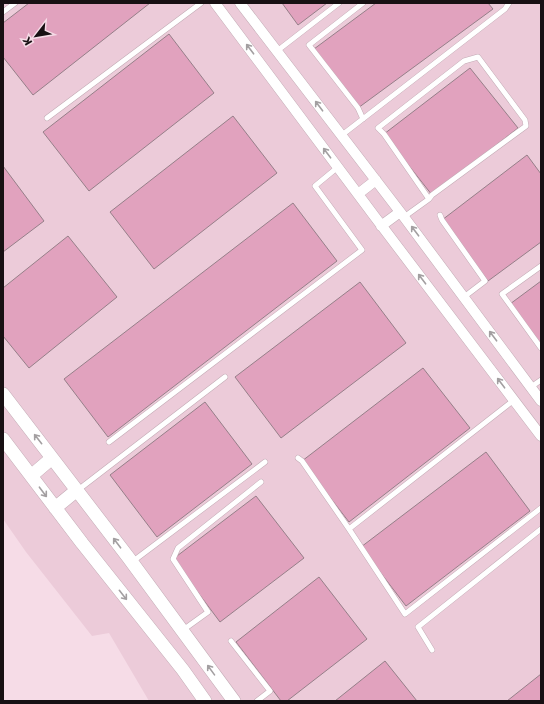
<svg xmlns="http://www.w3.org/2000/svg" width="544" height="704" font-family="Jost,sans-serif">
  <rect width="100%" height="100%" fill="#f6dce7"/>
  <path fill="#eccbd9" d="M3 3H541V701H149L109 633 92 636 26 552 3 519Z"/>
  <path fill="#e1a2be" stroke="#967f89" d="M29 3H150L33 95 3 57V23Z
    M282 3H327L298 25Z
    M376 3H488L493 9 358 108 314 49Z
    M169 34 214 93 89 191 43 132Z
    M470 68 518 128 432 195 384 134Z
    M233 116 277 173 154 269 110 212Z
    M527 155 541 174V242L488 281 442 220Z
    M3 166 44 221 3 252Z
    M293 203 337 261 108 437 64 379Z
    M68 236 117 297 29 368 3 336V288Z
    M541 281V346L510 304Z
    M360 282 406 343 281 438 235 377Z
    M423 368 470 428 349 522 302 461Z
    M205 402 252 464 157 537 110 475Z
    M486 452 530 511 406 606 361 547Z
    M256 496 304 558 220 622 173 559Z
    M319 577 367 639 287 701H281L236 642Z
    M385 661 417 701H335Z
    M541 674V701H507Z"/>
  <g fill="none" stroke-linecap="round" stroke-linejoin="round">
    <defs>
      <path id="service" d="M3 12 15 3
        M277 51 339 3
        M47 118 201 3
        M363 119 358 108 309 45 363 3
        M342 135 505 9 509 3
        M440 215 442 220 485 281 464 297
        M404 217 429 199 432 195 526 126 525 120 478 57 464 61 378 128 384 134 429 199
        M541 266 502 294 541 348
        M531 387 541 380
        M109 442 362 250 315 186 338 167
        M298 458 302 461 349 529 514 400
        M78 490 225 377
        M349 529 405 614 541 508
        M132 562 265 462
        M183 630 208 612 173 559 178 548 261 482
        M231 641 270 691 257 701
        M432 650 418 627 541 529"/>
      <path id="minor" d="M215 3 375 217 541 436
        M240 3 404 217 541 401
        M358 194 376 180
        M381 226 400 212"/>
      <path id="tertiary" d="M3 394 128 557 234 701
        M3 439 82 543 183 670 205 701
        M31 476 52 458
        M55 508 77 490"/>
    </defs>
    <use href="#service" stroke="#c3abb5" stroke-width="6"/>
    <use href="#minor" stroke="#c3abb5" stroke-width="11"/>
    <use href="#tertiary" stroke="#c3abb5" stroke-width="14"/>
    <use href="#service" stroke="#fff" stroke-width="5"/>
    <use href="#minor" stroke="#fff" stroke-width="10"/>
    <use href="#tertiary" stroke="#fff" stroke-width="13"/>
  </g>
  <defs><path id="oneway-shaft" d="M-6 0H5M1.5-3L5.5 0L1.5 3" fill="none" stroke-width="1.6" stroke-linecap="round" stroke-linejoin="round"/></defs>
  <g stroke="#a39fa1">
    <use href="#oneway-shaft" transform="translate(250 49) rotate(-127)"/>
    <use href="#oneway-shaft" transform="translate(319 106) rotate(-127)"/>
    <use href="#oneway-shaft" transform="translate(327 153) rotate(-127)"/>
    <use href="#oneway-shaft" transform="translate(415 231) rotate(-127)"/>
    <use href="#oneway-shaft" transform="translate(422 279) rotate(-127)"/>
    <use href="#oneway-shaft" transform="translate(493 336) rotate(-127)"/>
    <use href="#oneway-shaft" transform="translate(501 383) rotate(-127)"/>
    <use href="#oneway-shaft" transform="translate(38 439) rotate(-128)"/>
    <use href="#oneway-shaft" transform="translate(43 492) rotate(53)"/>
    <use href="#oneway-shaft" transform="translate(117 543) rotate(-127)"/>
    <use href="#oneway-shaft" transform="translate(123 595) rotate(52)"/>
    <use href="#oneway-shaft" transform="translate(211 670) rotate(-126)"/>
  </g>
  <rect width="544" height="704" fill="none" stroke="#181013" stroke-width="8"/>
  <g transform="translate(36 36) rotate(239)" stroke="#f6dce7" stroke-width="3" paint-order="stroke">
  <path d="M0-3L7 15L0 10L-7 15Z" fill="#181013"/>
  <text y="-6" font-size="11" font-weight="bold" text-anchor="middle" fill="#181013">K</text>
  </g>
</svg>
